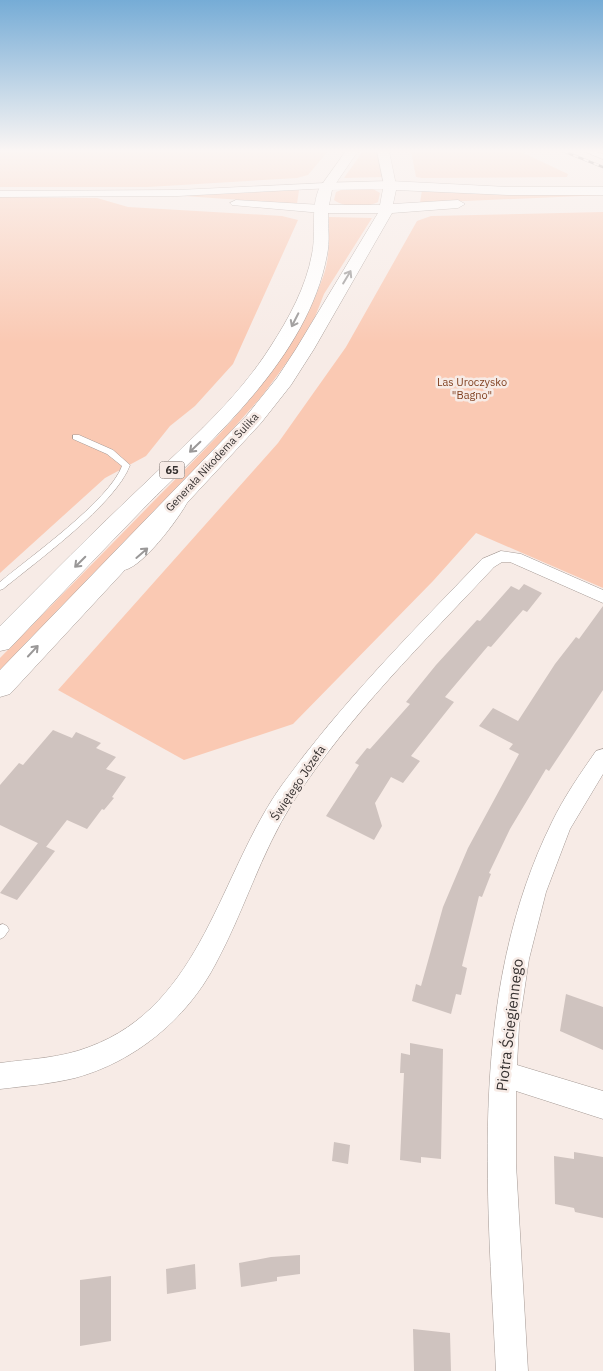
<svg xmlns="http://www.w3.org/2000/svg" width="603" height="1371" font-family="'IBM Plex Sans',sans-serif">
	<rect width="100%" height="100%" fill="#f7ebe6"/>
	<path fill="#fac9b3" d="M 0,151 L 328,151 L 308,175 L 297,178 L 148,187 L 0,187 Z
		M 363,151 L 378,151 L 383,177 L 344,178 Z
		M 411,151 L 519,151 L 568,174 L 567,177 L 422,178 L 416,177 Z
		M 346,188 L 373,189 L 380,193 L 378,202 C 367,208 344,208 334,200 L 336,192 Z
		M 299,190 L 297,204 L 169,195 Z
		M 422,190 L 603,194 L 603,195 L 420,203 Z
		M 0,197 L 97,198 L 128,207 L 282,216 L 298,220 L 233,364 L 195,406 L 170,426 L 146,456 L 105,478 L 0,573 Z
		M 603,212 L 603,588 L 476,533 L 433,581 L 293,724 L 184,760 L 58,690 L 278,443 L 346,347 L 417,221 L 431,216 Z
		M 329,217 L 372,218 L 324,294 L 315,317 L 293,354 L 262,396 L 223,440 L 0,673 L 0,658 C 49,608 99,557 148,507 C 216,438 290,370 323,277 C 330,259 329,237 329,217 Z"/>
	<path fill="#cfc3bf" d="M 524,584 L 542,593 L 527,612 L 523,610 L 491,647 L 488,646 L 445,697 L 454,702 L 411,756 L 420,761 L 403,783 L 391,777 L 375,803 L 382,826 L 374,840 L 326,816 L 359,765 L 355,763 L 367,748 L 370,749 L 410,704 L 406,702 L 436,665 L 477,620 L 480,621 L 511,586 L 519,590 Z
		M 603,606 L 603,690 L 549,771 L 546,769 L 510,829 L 489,873 L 491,874 L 482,897 L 479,896 L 462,966 L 467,968 L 461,995 L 456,994 L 451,1014 L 412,1001 L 416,984 L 421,986 L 443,907 L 468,848 L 519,754 L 509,749 L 513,744 L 479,726 L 493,708 L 518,721 L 555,664 L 576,637 L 579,639 Z
		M 53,730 L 72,738 L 76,732 L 101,743 L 96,748 L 116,757 L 106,769 L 126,777 L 112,797 L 114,798 L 104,810 L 102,809 L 87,829 L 67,820 L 46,847 L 0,825 L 0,785 L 19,763 L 23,765 Z
		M 38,843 L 55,851 L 17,900 L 0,893 Z
		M 566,994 L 603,1007 L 603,1050 L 560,1031 Z
		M 410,1043 L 443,1049 L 441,1159 L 421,1157 L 421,1163 L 400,1160 L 404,1073 L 400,1073 L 401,1053 L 410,1055 Z
		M 334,1142 L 350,1145 L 348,1164 L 332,1161 Z
		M 574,1152 L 603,1157 L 603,1218 L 575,1212 L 574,1208 L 555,1204 L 554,1156 L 574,1159 Z
		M 300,1255 L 300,1274 L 277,1277 L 277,1281 L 241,1287 L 239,1263 L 271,1257 Z
		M 195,1264 L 196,1289 L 167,1294 L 166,1269 Z
		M 111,1276 L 111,1341 L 80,1346 L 80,1280 Z
		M 413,1329 L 450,1333 L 451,1371 L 414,1371 Z"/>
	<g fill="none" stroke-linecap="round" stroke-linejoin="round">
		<defs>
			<path id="service" d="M 73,435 L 79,435 L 113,450 L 130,465 C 116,504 37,561 3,589 L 0,590 L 0,582 C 31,556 109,501 122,466 L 107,454 L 73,439 Z
				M 181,499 L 187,499 L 188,501 C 180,517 139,573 121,570 L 120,568 L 121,566 C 148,545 163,528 181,499 Z
				M 3,924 L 7,926 L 9,930 L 4,937 L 0,939 L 0,925 Z"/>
			<path id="minor" d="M 583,151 L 594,151 L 603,154 L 603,159 Z
				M 501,551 L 521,554 L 603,590 L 603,603 L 510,562 L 502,562 L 494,567 C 424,642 349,715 293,802 C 260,854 244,912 215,965 C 186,1020 134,1062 75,1078 C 50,1084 25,1086 0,1089 L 0,1063 C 30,1059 61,1058 89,1047 C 203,1005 219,873 282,785 C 341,703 412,632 482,559 Z
				M 603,749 L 603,774 L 570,829 L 546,892 L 529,959 L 519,1026 L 517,1065 L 603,1091 L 603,1119 L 516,1091 L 516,1164 L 528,1371 L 496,1371 C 487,1187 468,992 552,822 C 564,797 580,774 596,751 Z"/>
			<path id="tertiary" d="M 327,183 L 333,186 L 331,188 L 178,196 L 0,197 L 0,191 L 178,190 Z
				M 236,200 L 322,205 L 328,209 L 322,213 L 232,205 L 230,203 Z"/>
			<path id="primary" d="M 346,151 L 358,151 L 332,189 L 322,189 L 321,186 Z
				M 377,151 L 389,151 L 396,185 L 395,188 L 390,189 L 384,185 Z"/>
			<path id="trunk" d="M 390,181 L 508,187 L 603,187 L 603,195 L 508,195 L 396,190 L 393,204 L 458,200 L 465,204 L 458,208 L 392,213 L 314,349 L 291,385 L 261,423 L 10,694 L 0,697 L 0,670 L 247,415 L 277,378 L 296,349 L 378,213 L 328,213 C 328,227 330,241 327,255 C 308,358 213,438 143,509 C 98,555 54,602 9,649 L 0,651 L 0,626 C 47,579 94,531 143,485 C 188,442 237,400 271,346 C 289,318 306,287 312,254 C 317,231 309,204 322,183 ZM 383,189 L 380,205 L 329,205 L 332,190 Z"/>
		</defs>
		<use href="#service" stroke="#a49994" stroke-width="1"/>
		<use href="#minor" stroke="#a49994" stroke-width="1"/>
		<use href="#tertiary" stroke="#a49994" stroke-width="1"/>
		<use href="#primary" stroke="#a49994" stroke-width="1"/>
		<use href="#trunk" stroke="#a49994" stroke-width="1"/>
		<use href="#service" fill="#fff" fill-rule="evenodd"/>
		<use href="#minor" fill="#fff" fill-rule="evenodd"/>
		<use href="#tertiary" fill="#fff" fill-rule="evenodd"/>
		<use href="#primary" fill="#fff" fill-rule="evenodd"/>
		<use href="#trunk" fill="#fff" fill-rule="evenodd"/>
		<defs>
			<path id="rail" d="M 563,151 L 603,167"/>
		</defs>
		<use href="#rail" stroke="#524c4b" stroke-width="2.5"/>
		<use href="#rail" stroke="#f7ebe6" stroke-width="2" stroke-dasharray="5.5" stroke-linecap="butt"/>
	</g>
	<defs><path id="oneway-shaft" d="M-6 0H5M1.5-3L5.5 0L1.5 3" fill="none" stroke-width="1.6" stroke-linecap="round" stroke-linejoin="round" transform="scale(1.25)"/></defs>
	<g stroke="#9a9898">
		<use href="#oneway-shaft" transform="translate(347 277) rotate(-59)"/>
		<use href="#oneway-shaft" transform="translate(295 320) rotate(117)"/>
		<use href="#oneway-shaft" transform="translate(195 447) rotate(136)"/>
		<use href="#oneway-shaft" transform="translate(142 553) rotate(-41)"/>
		<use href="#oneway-shaft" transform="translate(80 562) rotate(135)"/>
		<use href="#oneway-shaft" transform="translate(33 651) rotate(-47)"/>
	</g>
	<linearGradient id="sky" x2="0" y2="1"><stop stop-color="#76acd6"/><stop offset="0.44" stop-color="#fbf6f4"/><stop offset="1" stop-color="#fbf6f4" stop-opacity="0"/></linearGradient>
	<rect width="603" height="343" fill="url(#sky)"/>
	<g text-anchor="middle" stroke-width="5" stroke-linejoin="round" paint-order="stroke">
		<g font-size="11" fill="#814222" stroke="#f7ebe6">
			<text x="472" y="386">Las Uroczysko<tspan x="472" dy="13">"Bagno"</tspan></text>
		</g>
		<g font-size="11" fill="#363130" stroke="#f7ebe6">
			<text transform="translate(212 462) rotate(-47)" y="4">Generała Nikodema Sulika</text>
		</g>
		<rect fill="#f7ebe6" stroke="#706967" stroke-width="1" x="159.5" y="461.5" width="25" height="17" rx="4"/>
		<g font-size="11" font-weight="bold" fill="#363130">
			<text x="172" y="474">65</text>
		</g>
		<g font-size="12" fill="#363130" stroke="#f7ebe6">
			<text transform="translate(298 783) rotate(-56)" y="4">Świętego Józefa</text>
		</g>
		<g font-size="15" fill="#363130" stroke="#f7ebe6">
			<text transform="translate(510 1025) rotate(-83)" y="5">Piotra Ściegiennego</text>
		</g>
	</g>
</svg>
